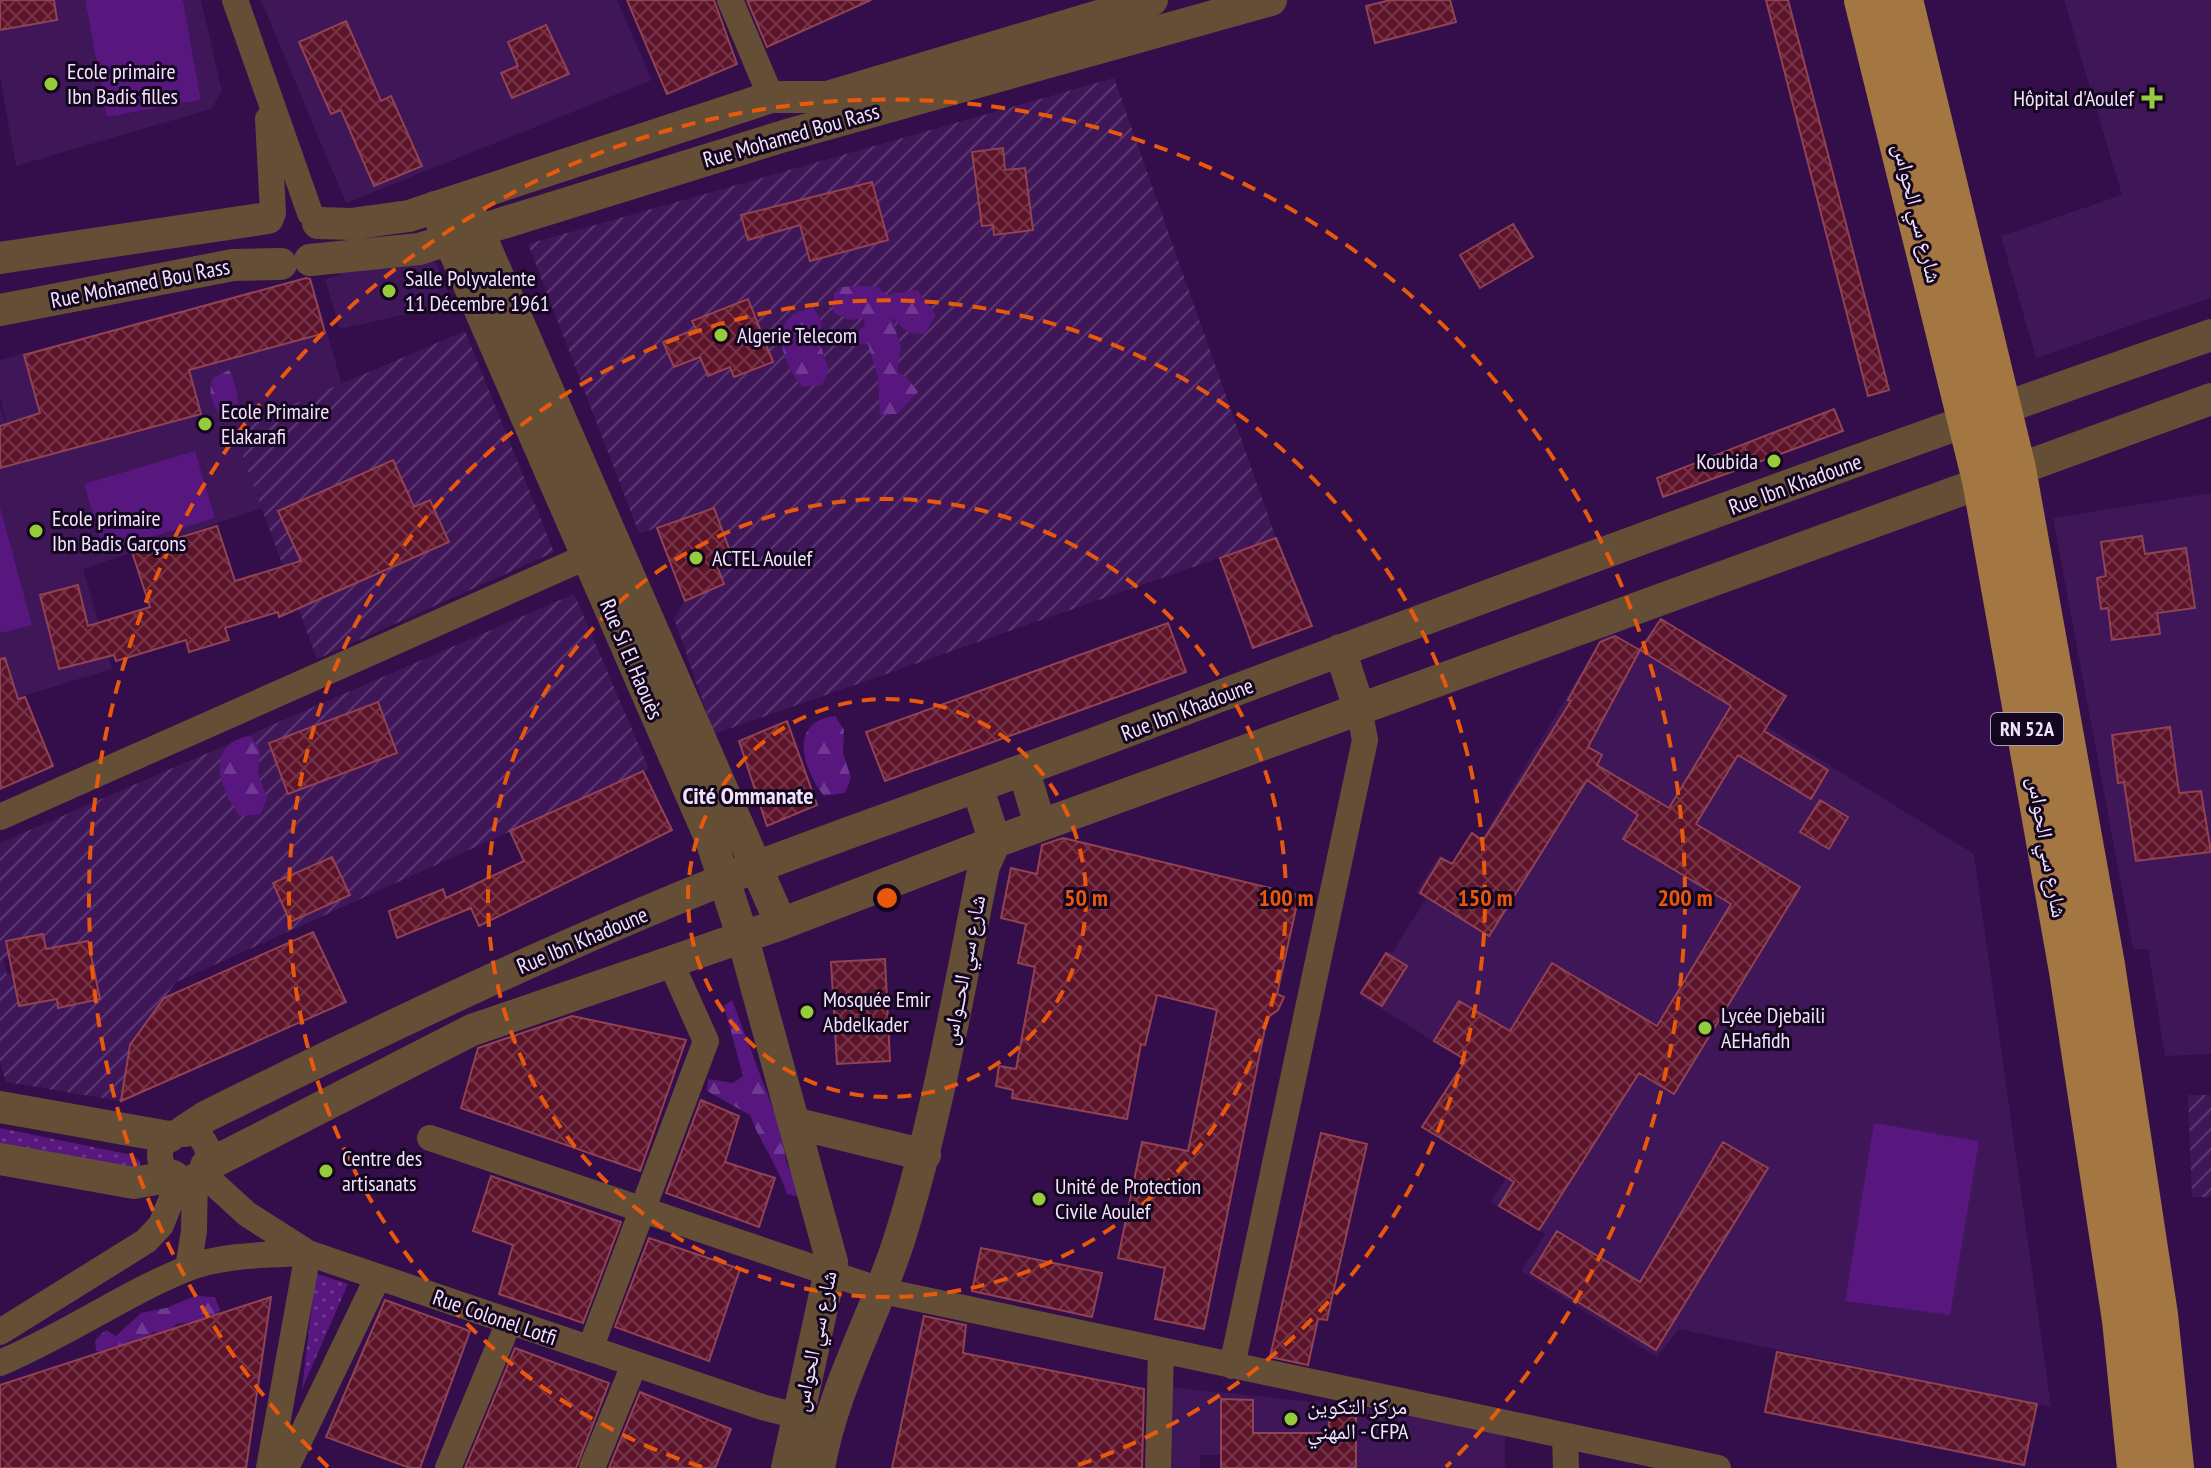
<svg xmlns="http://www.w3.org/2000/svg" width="2211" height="1468" font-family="'PT Sans Narrow','Noto Naskh Arabic',sans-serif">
	<defs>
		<pattern id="industrial-furrows" width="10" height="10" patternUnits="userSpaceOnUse" patternTransform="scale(2)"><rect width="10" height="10" fill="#3f1658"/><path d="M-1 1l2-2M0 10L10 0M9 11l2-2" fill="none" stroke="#5b3871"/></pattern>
		<pattern id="grass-dots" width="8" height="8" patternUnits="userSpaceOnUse" patternTransform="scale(2)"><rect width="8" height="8" fill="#57177e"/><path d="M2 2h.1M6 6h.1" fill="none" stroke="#6f3991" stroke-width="1.8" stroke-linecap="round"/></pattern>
		<pattern id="forest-firs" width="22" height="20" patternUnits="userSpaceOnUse" patternTransform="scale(2)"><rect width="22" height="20" fill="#57177e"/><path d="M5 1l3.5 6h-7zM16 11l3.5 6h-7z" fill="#6f3991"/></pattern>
		<pattern id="building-cross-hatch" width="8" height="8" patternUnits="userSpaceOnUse" patternTransform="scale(2)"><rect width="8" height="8" fill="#5d1329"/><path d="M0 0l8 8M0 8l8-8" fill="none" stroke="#753549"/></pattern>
	</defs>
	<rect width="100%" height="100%" fill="#330e4b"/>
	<path fill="#3f1658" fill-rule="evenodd" d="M 54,0 L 85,0 L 107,117 L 201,100 L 183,0 L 201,0 L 222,91 L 211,109 L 16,166 L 0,77 L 0,30 L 57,20 Z
		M 261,0 L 617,0 L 652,80 L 346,203 Z
		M 2064,0 L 2211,0 L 2211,298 L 2036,358 L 2001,236 L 2122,195 Z
		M 417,254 L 436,263 L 453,304 L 340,329 L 325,279 L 340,275 L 340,269 Z
		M 311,276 L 342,385 L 233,430 L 262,508 L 83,569 L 112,669 L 0,703 L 0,405 L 10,438 L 0,398 L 0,360 ZM 309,277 L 325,333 L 194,368 L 179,312 ZM 169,316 L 37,402 L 25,355 ZM 190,373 L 201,414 L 39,414 Z
		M 2211,493 L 2211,1054 L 2165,1056 L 2148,949 L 2133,949 L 2053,518 ZM 2142,536 L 2145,554 L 2186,548 L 2195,607 L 2163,612 L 2154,596 L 2159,634 L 2113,640 L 2108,608 L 2101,609 L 2097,578 L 2106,576 L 2101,542 Z
		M 1660,618 L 1786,696 L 1767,727 L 1974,854 L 2051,1407 L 1679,1329 L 1657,1357 L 1521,1271 L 1545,1234 L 1491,1202 L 1506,1178 L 1421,1127 L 1464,1060 L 1359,995 L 1387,951 L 1392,953 L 1426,899 L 1416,892 L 1440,854 L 1452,863 L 1471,832 L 1482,838 L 1606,631 L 1640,650 Z
		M 1166,1387 L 1356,1406 L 1505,1432 L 1505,1468 L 1356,1468 L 1356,1406 L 1330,1406 L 1329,1433 L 1253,1433 L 1221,1400 L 1221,1443 L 1236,1455 L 1200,1455 L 1200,1468 L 1163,1468 Z"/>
	<path fill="url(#industrial-furrows)" fill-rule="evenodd" d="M 1114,78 L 1276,538 L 714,734 L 674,618 L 685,600 L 657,528 L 639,533 L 528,244 Z
		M 465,331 L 554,552 L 317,659 L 233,430 Z
		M 574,594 L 649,769 L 176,982 L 131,1045 L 121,1101 L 6,1082 L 0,1062 L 0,843 ZM 377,703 L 396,753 L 288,794 L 269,744 ZM 331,857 L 349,895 L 273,883 ZM 42,934 L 46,949 L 90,940 L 94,959 L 49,968 L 19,1006 L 12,974 L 7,975 L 3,958 L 9,957 L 6,941 Z
		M 2188,1095 L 2211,1095 L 2211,1197 L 2192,1197 Z"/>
	<path fill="url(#grass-dots)" d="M 0,1128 L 132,1155 L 140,1161 L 140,1168 L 0,1148 Z
		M 318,1274 L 348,1284 L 302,1389 L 315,1279 Z"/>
	<path fill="url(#forest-firs)" d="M 864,286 L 877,287 L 886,295 L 917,290 L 936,315 L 925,333 C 906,336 903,328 892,317 L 901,348 L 897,372 L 906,377 L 918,392 L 897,414 L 880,415 L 878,377 L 868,344 L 854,343 L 848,337 L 864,327 L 865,318 L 849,320 L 833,312 L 834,293 L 841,287 Z
		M 813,308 L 822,322 L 820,344 L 829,370 L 822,385 L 802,387 C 781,361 765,314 813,308 Z
		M 229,370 C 235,379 237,396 239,408 L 235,417 L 223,418 C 213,406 207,393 213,378 Z
		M 835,716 L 844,730 L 843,753 L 851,778 L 845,793 L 824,796 C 803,769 787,722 835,716 Z
		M 251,736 L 260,751 L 258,773 L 267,799 L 260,814 L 240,816 C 219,790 203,743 251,736 Z
		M 732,1000 L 781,1130 L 786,1161 L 801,1197 L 787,1194 C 778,1165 760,1143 750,1115 L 707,1091 L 708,1079 L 733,1083 L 743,1076 L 724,1006 Z
		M 195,1296 L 215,1297 L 220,1310 L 211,1319 L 177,1324 L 166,1334 L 153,1332 C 143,1345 113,1356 96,1351 L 95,1340 L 106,1330 L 116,1336 L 141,1313 L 166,1308 Z"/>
	<path fill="#57177e" d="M 85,0 L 183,0 L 201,100 L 107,117 Z
		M 195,451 L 215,518 L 104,551 L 84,484 Z
		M 0,507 L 32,625 L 0,633 Z
		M 1874,1123 L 1979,1141 L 1950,1315 L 1845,1301 Z"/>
	<path fill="url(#building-cross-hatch)" stroke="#914253" stroke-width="2" fill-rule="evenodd" d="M 0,0 L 54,0 L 57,20 L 0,30 Z
		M 627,0 L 714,0 L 737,64 L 667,94 Z
		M 747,0 L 871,0 L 767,47 Z
		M 1391,0 L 1450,0 L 1456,22 L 1375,43 L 1366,6 Z
		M 1766,0 L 1788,0 L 1889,390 L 1868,396 Z
		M 346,21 L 381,101 L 391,96 L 422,166 L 374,186 L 341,110 L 331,114 L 299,42 Z
		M 546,25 L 569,74 L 512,98 L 501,73 L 518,66 L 508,42 Z
		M 1003,148 L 1005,170 L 1025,168 L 1033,230 L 994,235 L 993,225 L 982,226 L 972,152 Z
		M 872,182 L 888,240 L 810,261 L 800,225 L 748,240 L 741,215 Z
		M 1513,224 L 1533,257 L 1480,288 L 1460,255 Z
		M 306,278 L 310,279 L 325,333 L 189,370 L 201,414 L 0,468 L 0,426 L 40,413 L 24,355 Z
		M 748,299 L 773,362 L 734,377 L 730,367 L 708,376 L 700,357 L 674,367 L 663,342 L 696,329 L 692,321 Z
		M 1834,409 L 1843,431 L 1663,497 L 1657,478 Z
		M 393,460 L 414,507 L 430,500 L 449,542 L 279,617 L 278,612 L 225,628 L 229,640 L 189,652 L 186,640 L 116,661 L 114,655 L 59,669 L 40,595 L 78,585 L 88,626 L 150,607 L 132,552 L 217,526 L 235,581 L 301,561 L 278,511 Z
		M 714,508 L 731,554 L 715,561 L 724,584 L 685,601 L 657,528 Z
		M 2142,536 L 2145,554 L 2186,548 L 2195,608 L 2157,613 L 2160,634 L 2112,640 L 2108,608 L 2101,609 L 2097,578 L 2106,576 L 2101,542 Z
		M 1276,538 L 1312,626 L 1253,648 L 1220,558 Z
		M 1661,619 L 1786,696 L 1764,731 L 1828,770 L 1811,799 L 1738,755 L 1696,824 L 1800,887 L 1674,1094 L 1639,1073 L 1539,1230 L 1499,1206 L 1514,1182 L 1422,1127 L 1466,1060 L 1434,1041 L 1459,1001 L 1510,1031 L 1552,963 L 1657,1026 L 1731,904 L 1623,839 L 1638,815 L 1587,780 L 1489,936 L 1420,893 L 1441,858 L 1452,864 L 1472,833 L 1483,841 L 1571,701 L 1568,700 L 1600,642 L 1615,636 L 1640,650 ZM 1640,650 L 1731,706 L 1669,808 L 1597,765 L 1602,755 L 1588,747 Z
		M 1168,623 L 1186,672 L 885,781 L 866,732 Z
		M 5,658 L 18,699 L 25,697 L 53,766 L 0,789 L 0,659 Z
		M 378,702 L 397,753 L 288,794 L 269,743 Z
		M 787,721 L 817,805 L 767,826 L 739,741 Z
		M 2170,727 L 2179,793 L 2201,791 L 2211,852 L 2136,861 L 2124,782 L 2118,783 L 2112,735 Z
		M 643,771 L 672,830 L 479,926 L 471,908 L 397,938 L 389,911 L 443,889 L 446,898 L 524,861 L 510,831 Z
		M 1820,800 L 1848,817 L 1829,849 L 1800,832 Z
		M 1063,838 L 1299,895 L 1277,994 L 1284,997 L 1278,1010 L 1267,1018 L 1204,1329 L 1155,1319 L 1165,1268 L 1118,1258 L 1142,1142 L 1188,1151 L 1217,1010 L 1157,995 L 1145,1045 L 1141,1044 L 1127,1119 L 1012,1098 L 1013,1090 L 996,1086 L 999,1066 L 1016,1069 L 1035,967 L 1018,963 L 1026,924 L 1001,918 L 1011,868 L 1037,874 L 1042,845 Z
		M 332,857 L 350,895 L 290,922 L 273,883 Z
		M 313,932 L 346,1002 L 121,1101 L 130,1045 L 164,998 Z
		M 43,934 L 46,949 L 88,941 L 100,999 L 58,1008 L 57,999 L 19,1006 L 6,941 Z
		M 1386,953 L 1407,966 L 1382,1006 L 1361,993 Z
		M 885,959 L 890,1061 L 837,1064 L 831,962 Z
		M 572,1016 L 686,1040 L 640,1171 L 461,1108 L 478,1048 Z
		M 701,1100 L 739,1116 L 725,1162 L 775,1178 L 759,1227 L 666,1193 Z
		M 1321,1133 L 1367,1144 L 1327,1320 L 1318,1319 L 1308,1365 L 1270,1357 Z
		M 1723,1142 L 1768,1168 L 1656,1350 L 1531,1273 L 1557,1231 L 1640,1282 Z
		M 491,1176 L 621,1222 L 583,1323 L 499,1294 L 513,1245 L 473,1231 Z
		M 649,1238 L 740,1269 L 709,1361 L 615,1327 Z
		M 981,1248 L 1102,1273 L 1092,1317 L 972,1291 Z
		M 271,1297 L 246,1468 L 0,1468 L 0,1385 Z
		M 385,1300 L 470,1331 L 420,1468 L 410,1468 L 326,1437 Z
		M 924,1316 L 966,1325 L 963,1353 L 1144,1389 L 1142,1468 L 892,1468 Z
		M 515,1348 L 609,1383 L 576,1468 L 465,1468 Z
		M 1777,1352 L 2037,1404 L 2024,1465 L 1765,1412 Z
		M 640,1392 L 731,1429 L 715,1468 L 609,1468 Z
		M 1221,1399 L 1253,1400 L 1253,1433 L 1329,1433 L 1329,1406 L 1356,1408 L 1356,1468 L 1221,1468 Z"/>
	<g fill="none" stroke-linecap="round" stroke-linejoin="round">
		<path stroke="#654e36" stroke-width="26" d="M 235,0 L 310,213
			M 730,0 L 771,97
			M 268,119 L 273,213
			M 0,817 L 604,549
			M160 1155a24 24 0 1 1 48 0a24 24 0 1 1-48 0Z
			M 430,1138 L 883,1291 L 1718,1468
			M 201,1172 L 247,1214 L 308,1253
			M 188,1268 L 194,1231 L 195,1176
			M 0,1332 L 146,1241 L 161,1225 L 180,1178
			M 590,1349 L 706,1041 L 670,961
			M 0,1363 C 65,1336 124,1294 186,1269 C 222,1254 270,1255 308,1253 L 762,1407 L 798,1416
			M 1232,1366 L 1365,740 L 1359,708
			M 1565,1437 L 1566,1468
			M 269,1468 L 308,1253
			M 286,1468 L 378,1277
			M 448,1468 L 509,1322
			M 592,1468 L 634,1365
			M 1158,1468 L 1161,1351"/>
		<path stroke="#654e36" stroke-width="32" d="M 435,207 L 711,840 L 742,935 L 832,1262 L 787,1468
			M 470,212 L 781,924
			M 318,223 L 351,224 L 409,216 L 771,97 L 827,97 L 1152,0
			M 0,258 L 268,218
			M 310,260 L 419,249 L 784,136 L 1271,0
			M 0,310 L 233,265 L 281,264
			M 1340,650 L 1359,708
			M 1024,771 L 1040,825
			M 0,1107 L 169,1137
			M 794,1123 L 925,1155
			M 184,1131 L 207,1116 C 379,1031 550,949 728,878 C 856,828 986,785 1114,736 C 1478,598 1843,463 2211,335
			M 0,1159 L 134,1183 L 173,1176
			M 206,1166 L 472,1030 L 781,924 L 995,842 L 2211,399
			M 819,1468 C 833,1386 877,1313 901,1234 C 938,1114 959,989 984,866 L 995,842 L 978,789"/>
		<path stroke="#a47641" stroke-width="42" d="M 1865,0 L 1983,480 L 2070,971 L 2123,1320 L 2138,1468
			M 1902,0 L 2015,469 L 2104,965 L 2157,1315 L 2173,1468"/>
	</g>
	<g fill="none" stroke="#e8590c" stroke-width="4" stroke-dasharray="14 10">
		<circle cx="887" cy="898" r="199"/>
		<circle cx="887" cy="898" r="399"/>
		<path d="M702 1467A598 598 0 1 1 1072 1467"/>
		<path d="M328 1467A798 798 0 1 1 1446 1467"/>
	</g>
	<g fill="#95cc3b" stroke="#14061f" stroke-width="3">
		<circle cx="51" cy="84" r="8"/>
		<path d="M2148 86h8v8h8v8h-8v8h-8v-8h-8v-8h8z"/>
		<circle cx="389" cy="291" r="8"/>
		<circle cx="721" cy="335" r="8"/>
		<circle cx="205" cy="424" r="8"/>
		<circle cx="1774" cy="461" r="8"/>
		<circle cx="36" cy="531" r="8"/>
		<circle cx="696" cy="558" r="8"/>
		<circle cx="807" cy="1012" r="8"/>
		<circle cx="1705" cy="1028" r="8"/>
		<circle cx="326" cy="1171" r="8"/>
		<circle cx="1039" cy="1199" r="8"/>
		<circle cx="1291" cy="1419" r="8"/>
	</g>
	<g text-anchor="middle" stroke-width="6" stroke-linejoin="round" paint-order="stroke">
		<rect fill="#14061f" stroke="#aea1b9" stroke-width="2" x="1991" y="713" width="72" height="32" rx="6"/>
		<g font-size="20" font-weight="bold" fill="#f0e4fb">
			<text x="2027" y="736">RN 52A</text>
		</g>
		<g font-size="22" fill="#f0e4fb" stroke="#14061f" text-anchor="start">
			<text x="67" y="79">Ecole primaire<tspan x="67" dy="25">Ibn Badis filles</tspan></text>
			<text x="2134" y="106" text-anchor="end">Hôpital d'Aoulef</text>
			<text x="405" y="286">Salle Polyvalente<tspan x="405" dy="25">11 Décembre 1961</tspan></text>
			<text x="737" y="343">Algerie Telecom</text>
			<text x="221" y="419">Ecole Primaire<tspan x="221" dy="25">Elakarafi</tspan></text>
			<text x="1758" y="469" text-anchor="end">Koubida</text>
			<text x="52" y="526">Ecole primaire<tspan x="52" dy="25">Ibn Badis Garçons</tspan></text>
			<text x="712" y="566">ACTEL Aoulef</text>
			<text x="823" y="1007">Mosquée Emir<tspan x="823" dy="25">Abdelkader</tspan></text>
			<text x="1721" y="1023">Lycée Djebaili<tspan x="1721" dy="25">AEHafidh</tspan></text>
			<text x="342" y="1166">Centre des<tspan x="342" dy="25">artisanats</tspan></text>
			<text x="1055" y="1194">Unité de Protection<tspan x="1055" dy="25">Civile Aoulef</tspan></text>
			<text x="1307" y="1414">مركز التكوين<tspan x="1307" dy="25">المهني - CFPA</tspan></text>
		</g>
		<g font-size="22" fill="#f0e4fb" stroke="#14061f">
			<text transform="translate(791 135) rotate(-16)" y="8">Rue Mohamed Bou Rass</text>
			<text transform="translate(1918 213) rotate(76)" y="8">شارع سي الحواس</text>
			<text transform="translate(140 283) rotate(-11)" y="8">Rue Mohamed Bou Rass</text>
			<text transform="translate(1795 484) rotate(-20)" y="8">Rue Ibn Khadoune</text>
			<text transform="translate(632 659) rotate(67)" y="8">Rue Si El Haouès</text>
			<text transform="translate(1187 709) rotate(-21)" y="8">Rue Ibn Khadoune</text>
			<text transform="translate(2048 847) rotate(80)" y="8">شارع سي الحواس</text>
			<text transform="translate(582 940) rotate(-23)" y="8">Rue Ibn Khadoune</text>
			<text transform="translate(963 970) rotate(-79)" y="8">شارع سي الحــواس</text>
			<text transform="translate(495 1317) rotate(19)" y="8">Rue Colonel Lotfi</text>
			<text transform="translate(814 1341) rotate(-78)" y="8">شارع سي الحواس</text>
		</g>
		<g font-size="24" font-weight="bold" fill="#f0e4fb" stroke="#14061f">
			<text x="748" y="804">Cité Ommanate</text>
		</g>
	</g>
	<circle cx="887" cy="898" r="12" fill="#e8590c" stroke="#14061f" stroke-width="4"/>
	<g font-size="24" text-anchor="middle" font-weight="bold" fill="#e8590c" stroke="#14061f" stroke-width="6" stroke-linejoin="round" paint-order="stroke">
		<text x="1086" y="906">50 m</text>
		<text x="1286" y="906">100 m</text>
		<text x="1485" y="906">150 m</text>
		<text x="1685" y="906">200 m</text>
	</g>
</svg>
